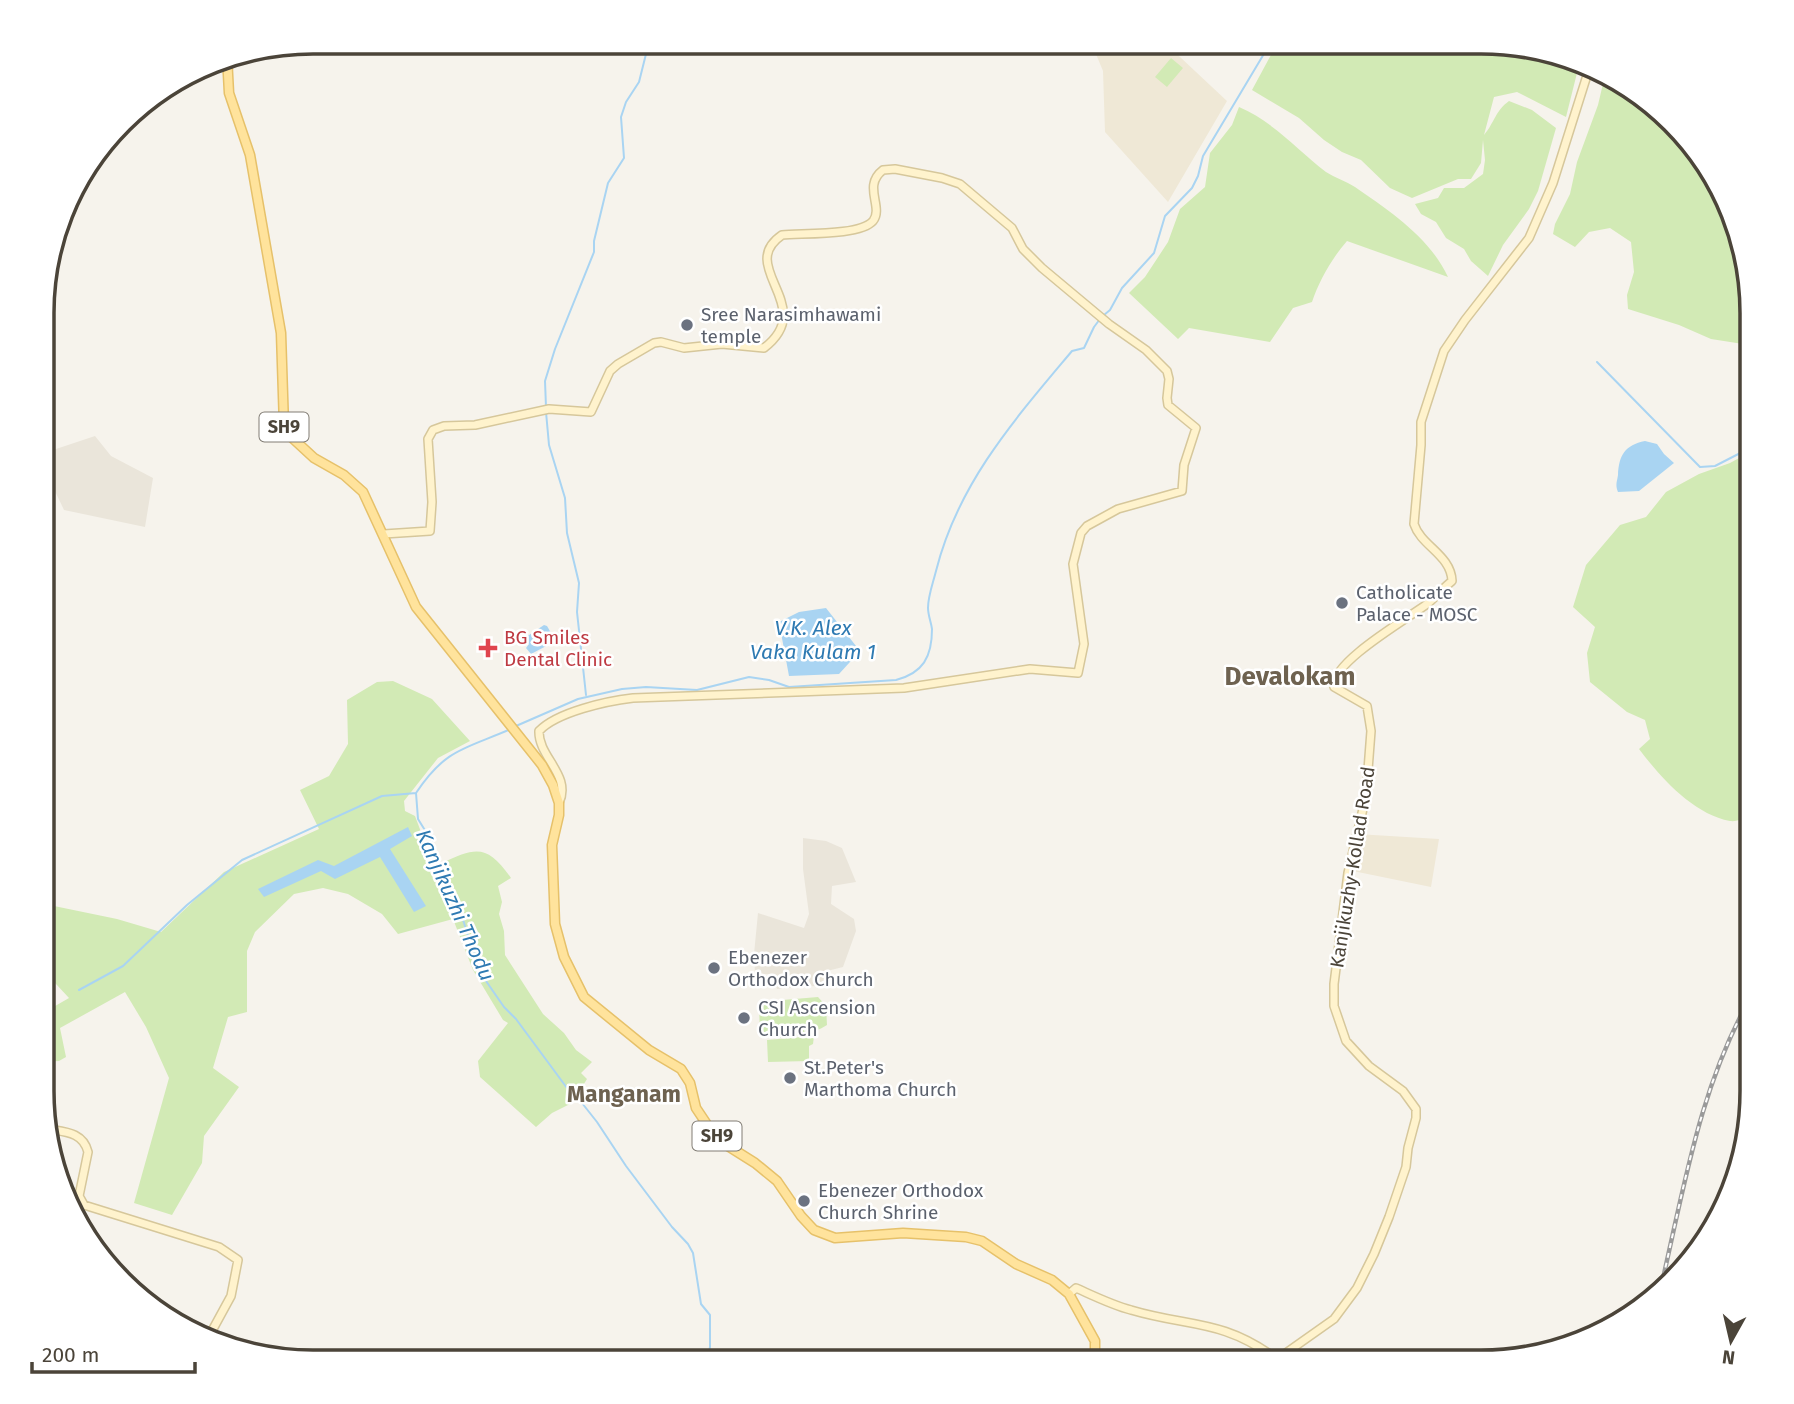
<svg xmlns="http://www.w3.org/2000/svg" width="1794" height="1404" font-family="'Fira Sans',sans-serif">
	<rect width="100%" height="100%" fill="#f6f3ec"/>
	<path fill="#eae5da" d="M 95,436 L 111,456 L 153,478 L 145,527 L 64,510 L 44,468 L 44,453 Z
		M 803,838 L 826,841 L 842,848 L 856,882 L 832,886 L 831,904 L 854,919 L 856,931 L 843,967 L 827,971 L 828,985 L 777,989 L 773,974 L 755,974 L 754,954 L 758,913 L 804,928 L 809,914 L 803,869 Z"/>
	<path fill="#efe8d6" d="M 1091,42 L 1164,42 L 1227,101 L 1168,202 L 1105,132 L 1103,71 Z
		M 1357,834 L 1439,839 L 1431,887 L 1353,871 Z"/>
	<path fill="#d2eab5" d="M 1278,42 L 1498,43 L 1580,61 L 1566,117 L 1517,92 L 1494,97 L 1484,135 C 1495,122 1495,111 1509,101 L 1532,110 L 1556,128 L 1538,191 L 1529,209 L 1503,245 L 1488,276 L 1471,261 L 1464,249 L 1446,238 L 1436,222 L 1421,214 L 1415,204 L 1438,198 L 1444,188 L 1464,188 L 1483,174 L 1485,160 L 1483,140 L 1481,163 L 1471,179 L 1458,179 L 1412,198 L 1390,188 L 1361,160 L 1342,152 L 1324,140 L 1299,118 L 1252,90 Z
		M 1171,58 L 1183,68 L 1167,87 L 1155,77 Z
		M 1605,75 L 1660,110 L 1724,194 L 1752,313 L 1751,330 L 1743,344 L 1711,339 L 1679,325 L 1628,309 L 1627,295 L 1634,272 L 1631,242 L 1610,228 L 1589,232 L 1575,247 L 1553,234 L 1555,224 L 1570,194 L 1577,162 L 1598,105 Z
		M 1239,107 C 1271,120 1299,151 1326,172 C 1335,178 1346,181 1355,187 C 1390,211 1430,238 1448,277 L 1347,241 C 1332,258 1319,281 1312,302 L 1293,308 L 1270,342 L 1189,328 L 1178,339 L 1129,293 L 1145,277 L 1168,242 L 1180,209 L 1205,187 L 1210,153 L 1232,125 Z
		M 1752,451 L 1752,816 C 1745,818 1737,822 1730,821 C 1693,814 1661,778 1639,749 L 1650,739 L 1645,720 L 1627,712 L 1590,682 L 1587,653 L 1595,627 L 1573,607 L 1586,565 L 1620,525 L 1646,517 L 1666,492 L 1699,474 L 1730,463 Z
		M 393,681 L 432,699 L 470,741 L 438,758 L 404,801 L 405,811 L 415,816 L 430,856 L 442,863 C 477,846 488,845 511,878 L 498,886 L 502,902 L 499,914 L 504,931 L 505,955 L 543,1014 L 564,1033 L 576,1050 L 592,1062 L 581,1073 L 587,1079 L 572,1103 L 552,1113 L 536,1127 L 480,1077 L 478,1061 L 508,1023 L 503,1020 L 473,970 L 453,919 L 398,934 L 382,914 L 348,894 L 323,888 L 294,894 L 255,932 L 247,951 L 247,1012 L 228,1017 L 213,1068 L 239,1087 L 204,1136 L 202,1163 L 172,1215 L 134,1203 L 169,1078 L 146,1027 L 125,992 L 60,1028 L 66,1057 L 59,1061 L 43,1062 L 43,1013 L 69,998 L 43,970 L 43,922 L 54,906 L 117,919 L 161,932 L 224,872 L 319,829 L 300,790 L 329,776 L 348,744 L 347,700 L 377,682 Z
		M 818,997 L 826,1006 L 827,1025 C 809,1037 781,1039 760,1037 L 759,1002 Z
		M 814,1036 L 813,1044 L 809,1046 L 809,1061 L 768,1062 L 767,1040 Z"/>
	<path fill="#a9d4f2" d="M 1645,441 L 1657,444 L 1664,454 L 1674,463 L 1639,491 L 1618,492 C 1615,485 1617,482 1618,475 C 1619,455 1625,445 1645,441 Z
		M 826,608 L 860,651 L 839,674 L 789,676 L 779,622 L 799,612 Z
		M 544,625 L 547,626 L 554,638 L 552,643 L 531,654 L 526,648 L 529,644 L 523,645 L 521,635 L 526,637 Z
		M 408,827 L 412,836 L 390,849 L 426,906 L 414,912 L 380,857 L 335,879 L 321,871 L 264,897 L 258,889 L 318,860 L 334,866 Z"/>
	<g fill="none" stroke-linecap="round" stroke-linejoin="round">
		<path stroke="#a9d4f2" stroke-width="2" d="M 1104,315 L 1110,310 L 1122,288 L 1154,253 L 1165,216 L 1192,188 L 1198,176 L 1203,156 L 1271,42
			M 1597,362 L 1700,467 L 1715,466 L 1752,447
			M 546,407 L 545,381 L 555,349 L 594,252 L 594,241 L 608,183 L 624,158 L 621,117 L 626,102 L 639,82 L 649,42
			M 546,412 L 549,445 L 565,498 L 567,533 L 579,583 L 577,612 L 586,695
			M 516,726 L 578,699 L 622,689 L 646,687 L 697,690 L 749,677 L 769,680 L 789,687 L 896,680 C 923,673 932,657 932,629 C 931,622 928,615 928,608 C 928,596 933,583 936,571 C 958,483 1015,419 1072,351 L 1084,348 L 1094,327 L 1100,319
			M 511,729 C 465,749 446,748 416,793 L 418,819 L 431,840 L 438,863 L 457,900 L 472,949 L 486,981 L 504,1007 L 516,1019 L 567,1088 L 578,1098 L 597,1122 L 626,1166 L 672,1227 L 688,1244 L 693,1253 L 701,1304 L 710,1315 L 710,1347 L 707,1362
			M 79,990 L 123,966 L 187,905 L 242,860 L 382,796 L 416,793"/>
		<defs>
			<path id="secondary" d="M 384,534 L 430,531 L 432,502 L 428,439 L 433,430 L 444,426 L 475,425 L 549,409 L 591,412 L 610,371 L 618,364 L 654,343 L 661,342 L 684,348 L 722,344 L 764,348 C 819,306 735,267 782,235 C 802,233 860,236 873,221 C 884,207 862,186 883,170 L 895,169 L 942,178 L 960,184 L 1012,228 L 1023,249 L 1042,268 L 1109,324 L 1146,350 L 1167,371 L 1169,379 L 1167,398 L 1168,405 L 1196,428 L 1184,465 L 1182,491 L 1118,509 L 1087,526 L 1081,533 L 1073,564 L 1084,644 L 1078,673 L 1030,669 L 904,688 L 633,698 C 607,701 557,712 539,731 C 538,757 572,775 559,803
				M 48,1129 C 65,1132 83,1132 88,1152 L 79,1196 L 84,1205 L 219,1247 L 238,1260 L 231,1296 L 207,1340
				M 1069,1294 L 1076,1288 C 1094,1296 1112,1305 1131,1310 C 1188,1327 1221,1319 1274,1357
				M 1283,1355 L 1309,1362
				M 1269,1362 L 1274,1357 L 1283,1355 L 1334,1319 L 1357,1288 L 1374,1254 L 1389,1217 L 1406,1167 L 1408,1148 L 1416,1118 L 1416,1109 L 1403,1091 L 1369,1066 L 1346,1041 L 1334,1006 L 1334,984 L 1348,873 L 1366,796 L 1371,731 L 1367,706 L 1334,687 C 1330,663 1407,619 1427,604 C 1436,597 1443,588 1452,581 C 1451,555 1421,546 1414,524 L 1421,445 L 1421,422 L 1444,351 L 1465,320 L 1529,238 L 1553,183 L 1590,66"/>
			<path id="primary" d="M 227,56 L 229,93 L 250,155 L 281,333 L 284,426 L 288,434 L 314,458 L 344,475 L 363,492 L 416,607 L 542,765 L 553,785 L 559,803 L 559,815 L 552,845 L 555,924 L 564,957 L 584,997 L 649,1050 L 681,1069 L 690,1083 L 696,1108 L 710,1129 L 728,1146 L 755,1163 L 777,1181 L 801,1216 L 814,1230 L 835,1238 L 903,1233 L 966,1237 L 982,1241 L 1016,1264 L 1052,1280 L 1069,1294 L 1095,1341 L 1095,1362"/>
		</defs>
		<use href="#secondary" stroke="#d6c79b" stroke-width="10"/>
		<use href="#primary" stroke="#e6c16a" stroke-width="11"/>
		<use href="#secondary" stroke="#fff3cd" stroke-width="7"/>
		<use href="#primary" stroke="#ffe39c" stroke-width="8"/>
		<defs>
			<path id="rail" d="M 1661,1287 C 1684,1188 1700,1085 1751,997"/>
		</defs>
		<use href="#rail" stroke="#9a9a9a" stroke-width="4.5"/>
		<use href="#rail" stroke="#fff" stroke-width="2" stroke-dasharray="5" stroke-linecap="butt"/>
	</g>
	<g fill="#6b7280" stroke="#fff" stroke-width="2.5">
		<circle cx="687" cy="325" r="7"/>
		<circle cx="1342" cy="603" r="7"/>
		<circle cx="714" cy="968" r="7"/>
		<circle cx="744" cy="1018" r="7"/>
		<circle cx="790" cy="1078" r="7"/>
		<circle cx="804" cy="1201" r="7"/>
	</g>
	<path fill="#e0444e" stroke="#fff" stroke-width="2.5" d="M484.5 637.5h7v7h7v7h-7v7h-7v-7h-7v-7h7z"/>
	<g text-anchor="middle" stroke-width="5" stroke-linejoin="round" paint-order="stroke">
		<g fill="#fff" stroke="#817c74" stroke-width="2">
			<rect x="259.5" y="412.5" width="49" height="29" rx="5"/>
			<rect x="692.5" y="1121.5" width="49" height="29" rx="5"/>
		</g>
		<g font-size="18" font-weight="bold" fill="#4b4439">
			<text x="284" y="433">SH9</text>
			<text x="717" y="1142">SH9</text>
		</g>
		<g font-size="19" fill="#5b616d" stroke="#fff" text-anchor="start">
			<text x="701" y="321">Sree Narasimhawami<tspan x="701" dy="22">temple</tspan></text>
			<text x="1356" y="599">Catholicate<tspan x="1356" dy="22">Palace - MOSC</tspan></text>
			<text x="728" y="964">Ebenezer<tspan x="728" dy="22">Orthodox Church</tspan></text>
			<text x="758" y="1014">CSI Ascension<tspan x="758" dy="22">Church</tspan></text>
			<text x="804" y="1074">St.Peter's<tspan x="804" dy="22">Marthoma Church</tspan></text>
			<text x="818" y="1197">Ebenezer Orthodox<tspan x="818" dy="22">Church Shrine</tspan></text>
		</g>
		<g font-size="19" fill="#be3a42" stroke="#fff" text-anchor="start">
			<text x="504" y="644">BG Smiles<tspan x="504" dy="22">Dental Clinic</tspan></text>
		</g>
		<g font-size="19" fill="#4b4439" stroke="#fff">
			<text transform="translate(1352 867) rotate(-81)" y="7">Kanjikuzhy-Kollad Road</text>
		</g>
		<g font-size="21" font-style="italic" fill="#2e7ab2" stroke="#fff">
			<text x="813" y="635">V.K. Alex<tspan x="813" dy="24">Vaka Kulam 1</tspan></text>
			<text transform="translate(455 905) rotate(66)" y="7">Kanjikuzhi Thodu</text>
		</g>
		<g font-size="23" font-weight="bold" fill="#6e6250" stroke="#fff">
			<text x="624" y="1102">Manganam</text>
		</g>
		<g font-size="26" font-weight="bold" fill="#6e6250" stroke="#fff">
			<text x="1290" y="685">Devalokam</text>
		</g>
	</g>
	<path d="M0 0H1794V1404H0ZM313 54H1481A259 259 0 0 1 1740 313V1091A259 259 0 0 1 1481 1350H313A259 259 0 0 1 54 1091V313A259 259 0 0 1 313 54Z" fill="#fff" fill-rule="evenodd"/>
	<path fill="none" stroke="#4b4439" stroke-width="3.5" d="M313 54H1481A259 259 0 0 1 1740 313V1091A259 259 0 0 1 1481 1350H313A259 259 0 0 1 54 1091V313A259 259 0 0 1 313 54Z"/>
	<g transform="translate(1731 1341) rotate(188)" stroke="#ffffff" stroke-width="5" paint-order="stroke">
	<path d="M0-5L12 26L0 18L-12 26Z" fill="#4b4439"/>
	<text y="-10" font-size="19" font-weight="bold" text-anchor="middle" fill="#4b4439">N</text>
	</g>
	<path d="M32 1362v10h163v-10" fill="none" stroke="#4b4439" stroke-width="3.5"/>
	<text x="42" y="1362" font-size="21" fill="#4b4439" stroke="#ffffff" stroke-width="5" paint-order="stroke">200 m</text>
</svg>
